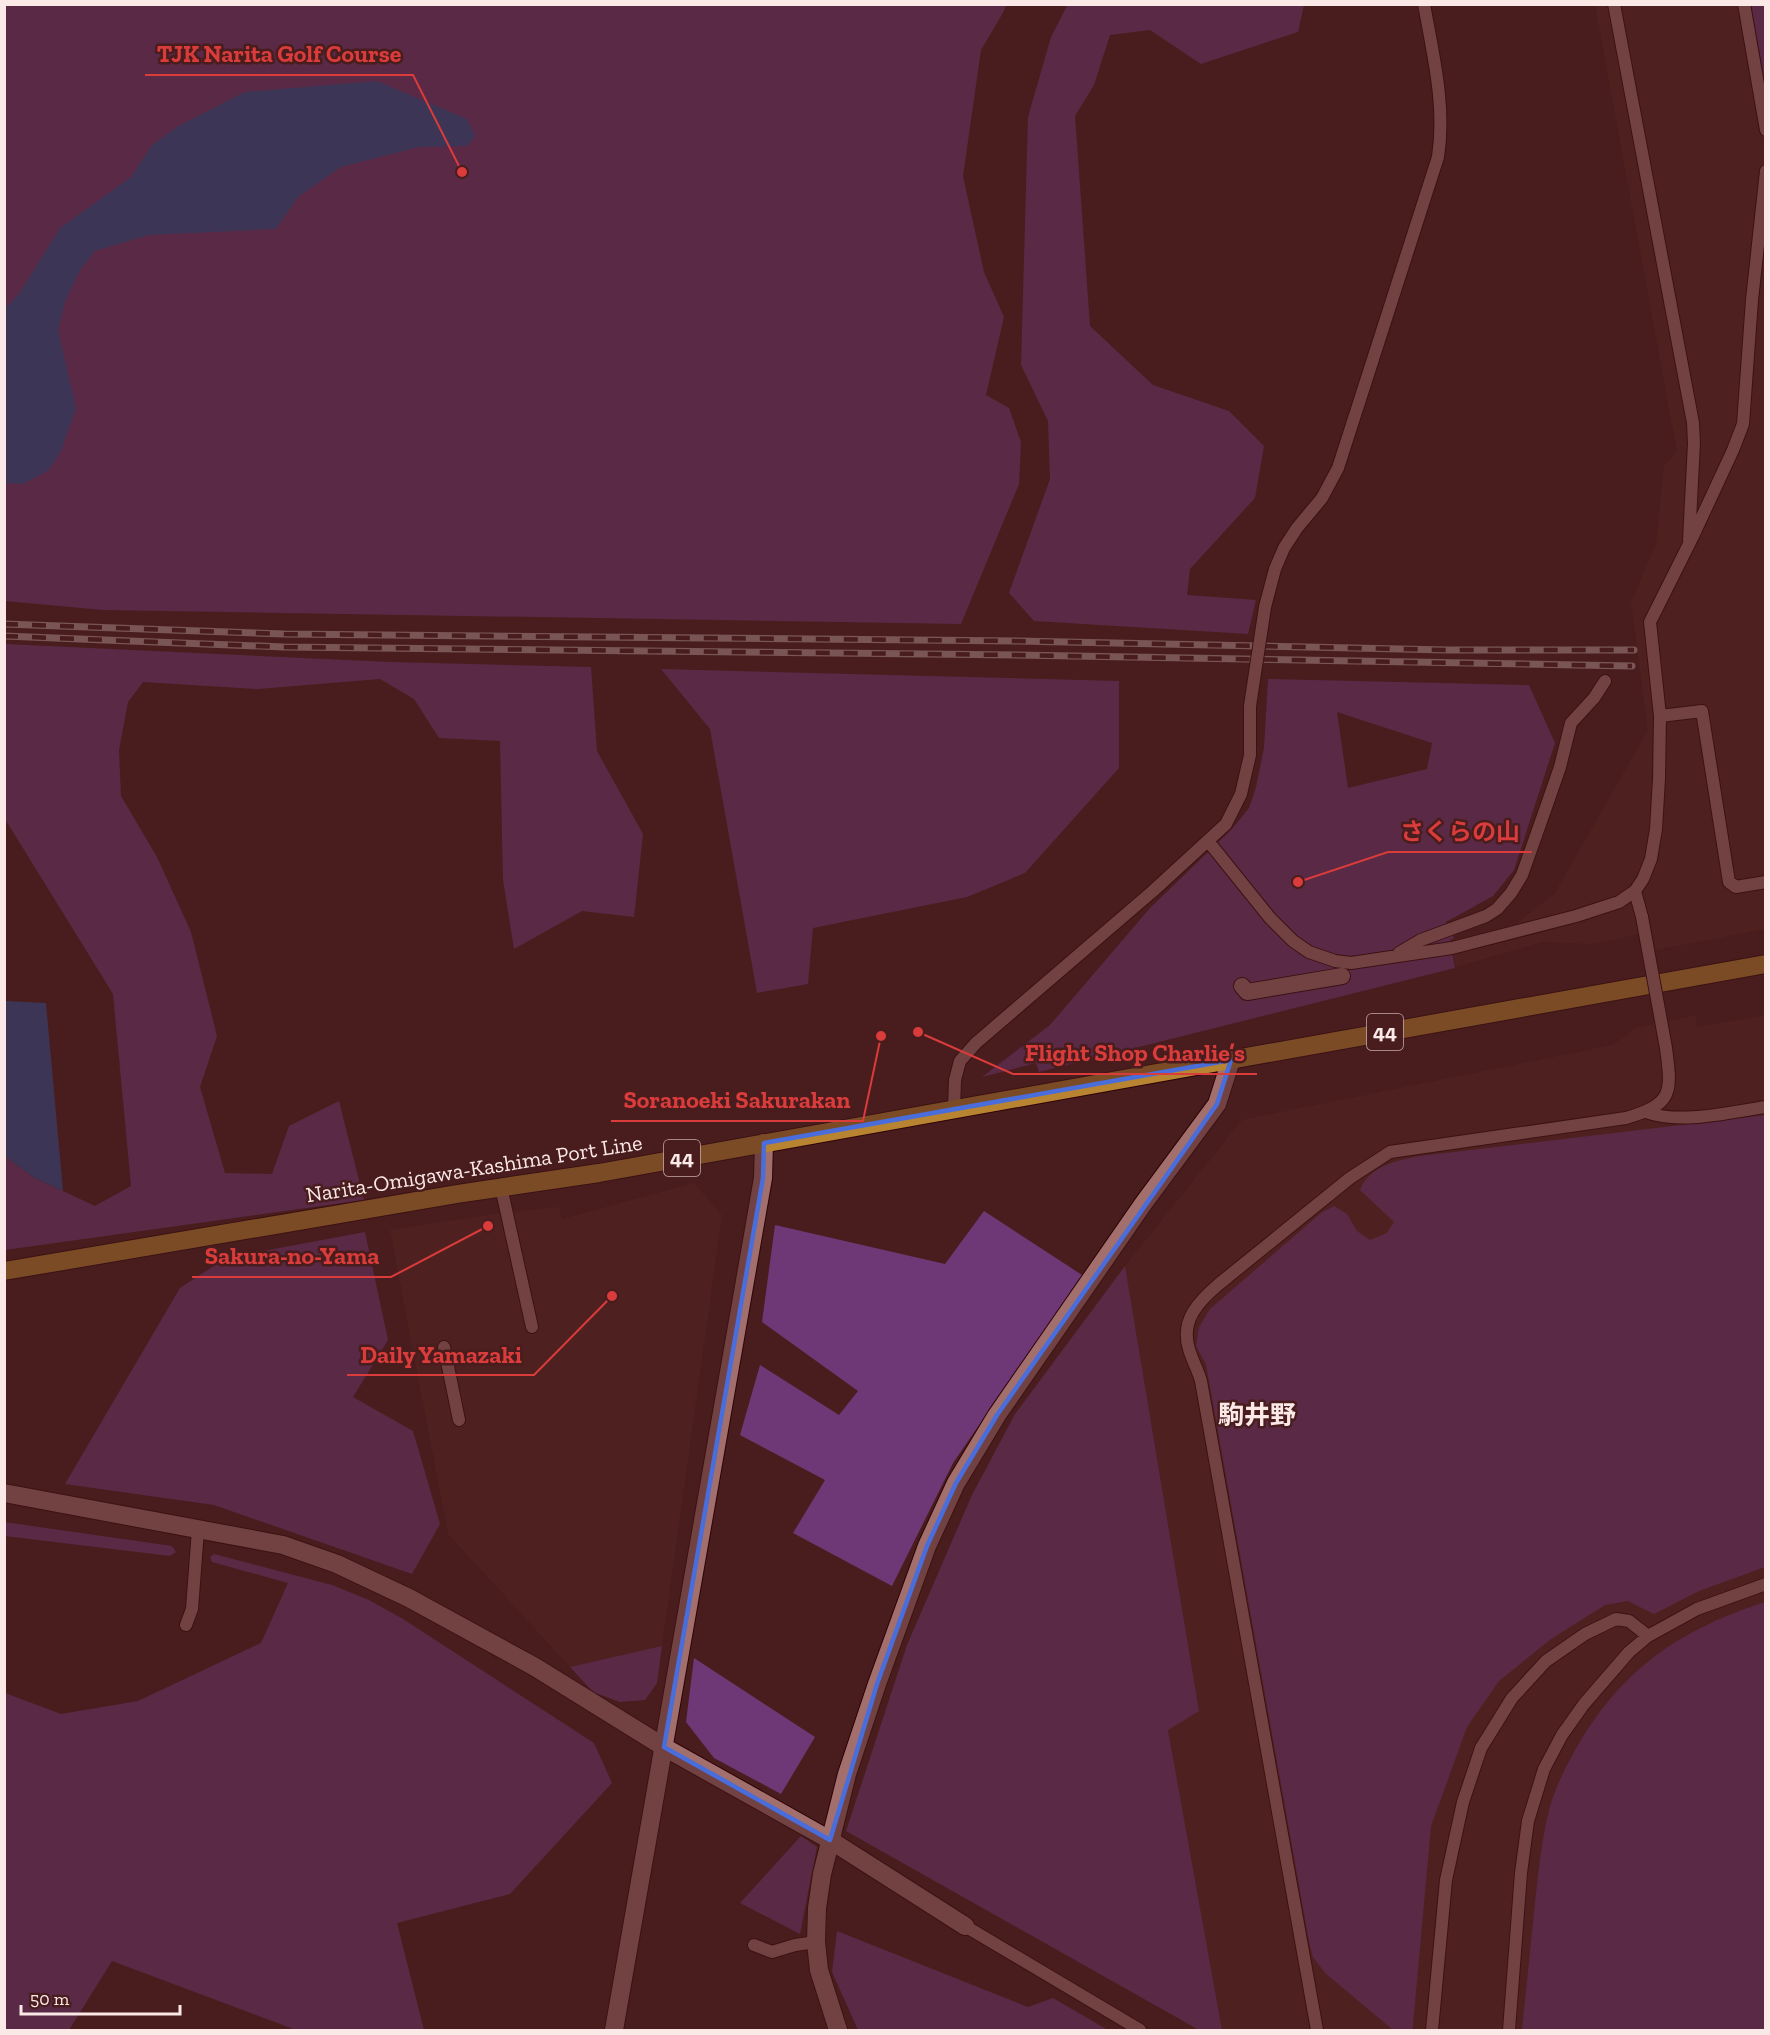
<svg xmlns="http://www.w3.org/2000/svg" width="1770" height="2035" font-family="'Zilla Slab','Noto Sans JP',serif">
	<rect width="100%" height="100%" fill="#491d1d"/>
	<path fill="#582424" d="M 1595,5 L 1765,5 L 1765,929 L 1655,950 L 1651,932 L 1591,944 L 1542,942 L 1456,967 L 1451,940 L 1516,924 L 1555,893 L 1648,730 L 1631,602 L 1656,544 L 1664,466 L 1677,452 Z
		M 1696,1015 L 1696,1027 L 1765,1015 L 1765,2030 L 1222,2030 L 1168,1729 L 1199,1710 L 1125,1266 L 1242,1120 L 1612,1045 L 1636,1028 Z
		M 694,1183 L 722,1215 L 662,1646 L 570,1667 L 448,1534 L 390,1230 L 507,1212 L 559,1207 L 562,1219 Z"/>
	<path fill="#6e3877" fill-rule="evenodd" d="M 1068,4 L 1304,5 L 1298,32 L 1201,64 L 1150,30 L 1110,35 L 1094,85 L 1075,116 L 1090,326 L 1153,385 L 1229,411 L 1264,446 L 1255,498 L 1190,569 L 1187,595 L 1256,600 L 1248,634 L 1034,621 L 1009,593 L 1050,479 L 1048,421 L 1021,365 L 1028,117 L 1051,37 Z
		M 4,5 L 1006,5 L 1004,11 L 981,50 L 963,176 L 984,272 L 1004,317 L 986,395 L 1009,408 L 1021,442 L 1019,484 L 961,624 L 103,610 L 5,601 Z
		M 1751,5 L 1765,5 L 1765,82 Z
		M 5,644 L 390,662 L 591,667 L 597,751 L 643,834 L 634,917 L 582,911 L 514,949 L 503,880 L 500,741 L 439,738 L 414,699 L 380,679 L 258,689 L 143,682 L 128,702 L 119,750 L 121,796 L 157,857 L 191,932 L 217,1036 L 200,1087 L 225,1173 L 272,1174 L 289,1126 L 339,1101 L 364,1200 L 5,1250 L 5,1156 L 33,1177 L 95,1206 L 131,1186 L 113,994 L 5,819 Z
		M 661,669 L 1119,681 L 1119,768 L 1025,873 L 967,897 L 813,928 L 808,984 L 757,993 L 710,729 Z
		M 1268,679 L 1529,685 L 1555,743 L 1514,870 L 1493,896 L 1446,922 L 1454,938 L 1450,940 L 1455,968 L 1039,1072 L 1036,1063 L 982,1077 L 1050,1025 L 1150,908 L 1232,829 L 1249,808 L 1256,787 L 1264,748 ZM 1337,712 L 1432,743 L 1427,769 L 1348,788 Z
		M 1765,1115 L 1765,1567 L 1699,1591 L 1654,1614 L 1628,1601 L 1605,1605 L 1551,1639 L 1499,1681 L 1467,1727 L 1431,1826 L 1413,2025 L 1412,2030 L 1393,2030 L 1325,1973 L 1313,1957 L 1309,1941 L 1206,1364 L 1196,1346 L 1199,1327 L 1210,1309 L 1321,1213 L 1334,1206 L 1347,1214 L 1357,1231 L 1370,1240 L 1387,1233 L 1394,1222 L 1360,1190 C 1369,1166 1398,1160 1420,1156 Z
		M 984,1211 L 1082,1275 L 953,1463 L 892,1586 L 793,1533 L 825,1480 L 740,1435 L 760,1365 L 839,1415 L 858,1391 L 762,1322 L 775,1225 L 945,1264 Z
		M 365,1232 L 388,1340 L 353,1397 L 413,1431 L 440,1524 L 412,1574 L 214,1505 L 65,1484 L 180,1288 L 226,1258 Z
		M 1125,1266 L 1199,1711 L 1168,1730 L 1222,2030 L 1199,2030 L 846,1831 L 907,1645 L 972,1495 L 1015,1414 Z
		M 4,1522 L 172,1546 L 176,1552 L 170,1556 L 5,1536 Z
		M 214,1554 L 332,1585 L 369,1600 L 403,1619 L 594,1743 L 612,1783 L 510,1894 L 397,1923 L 424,2030 L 296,2030 L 112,1961 L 69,2030 L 5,2030 L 5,1693 L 61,1714 L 138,1701 L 261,1643 L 288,1583 L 212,1562 L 210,1557 Z
		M 1765,1602 L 1765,2030 L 1522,2030 C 1526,1991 1530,1952 1534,1913 C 1538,1877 1541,1841 1550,1806 C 1557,1783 1569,1760 1581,1740 C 1627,1665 1683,1629 1765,1602 Z
		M 662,1646 L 657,1683 L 645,1700 L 620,1702 L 593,1692 L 570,1667 Z
		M 694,1658 L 815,1737 L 781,1794 L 714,1758 L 686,1722 Z
		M 801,1836 L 817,1847 L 800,1934 L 740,1903 Z
		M 837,1931 L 1028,2007 L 1053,1998 L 1108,2030 L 858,2030 L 832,1972 Z"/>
	<path fill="#2e5399" d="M 377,81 L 467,119 L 475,136 L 467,146 L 419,147 L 341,167 L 298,197 L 276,229 L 149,235 L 95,251 L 80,270 L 65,302 L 58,330 L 76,408 L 61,451 L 49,470 L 23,484 L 5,483 L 5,308 L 19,294 L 60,228 L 131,177 L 152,145 L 180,125 L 245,92 Z
		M 5,1001 L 46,1003 L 63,1191 L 33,1177 L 5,1156 Z"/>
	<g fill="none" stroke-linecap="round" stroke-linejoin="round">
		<defs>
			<path id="service" d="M 1614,4 L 1693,423 L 1694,443 L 1689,540
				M 1744,4 L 1766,130
				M 1265,607 L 1275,569 L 1284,548 L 1297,528 L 1322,498 L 1338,468 L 1438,157 C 1446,106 1433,55 1424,4
				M 1660,716 L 1702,711 L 1729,882 L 1736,887 L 1766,882
				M 1208,841 L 1270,918 L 1293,941 L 1309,952 L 1335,961 L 1351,963 L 1452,948 L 1576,916 L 1619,902 L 1635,891 L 1643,879 L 1651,859 L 1656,829 L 1659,779 L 1660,716 L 1650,622 L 1694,534 L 1733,450 L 1743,424 L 1752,300 L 1766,171
				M 1635,891 L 1642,917
				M 1399,953 L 1421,940 L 1486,916 L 1497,909 L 1511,893 L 1522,875 L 1544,813 L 1560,767 L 1571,723 L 1594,698 L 1605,681
				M 954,1109 L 955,1080 L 960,1061 L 976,1043 L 1153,891 L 1226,824 L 1241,794 L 1250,755 L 1250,706
				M 1646,1112 C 1680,1125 1730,1112 1766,1107
				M 501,1187 L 532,1327
				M 444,1347 L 459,1420
				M 186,1625 L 192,1609 L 198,1530
				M 965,1926 L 1140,2030
				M 754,1945 L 772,1952 L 795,1945 L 816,1942
				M 1317,2030 L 1201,1381 C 1198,1370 1192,1360 1189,1349 C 1180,1320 1199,1301 1219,1284 L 1350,1178 L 1390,1152 L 1626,1118 C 1673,1104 1672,1093 1666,1048
				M 1432,2030 L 1446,1880 L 1463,1802 L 1481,1748 L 1512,1698 L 1546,1661 L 1585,1634 L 1616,1619 L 1629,1621 L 1648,1636
				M 1509,2030 L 1521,1873 L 1528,1821 L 1544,1769 L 1562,1735 L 1584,1704 L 1629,1652 L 1648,1636 L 1697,1609 L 1766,1584"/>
			<path id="pedestrian" d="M 1242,986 L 1247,992 L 1342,976"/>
			<path id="minor" d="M 838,2030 L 819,1970 L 816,1942 L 817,1908 L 822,1874 L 847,1774 L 877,1684 L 927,1546 L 956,1483 L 997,1415 L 1143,1204 L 1217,1104 L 1231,1060"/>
			<path id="tertiary" d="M 4,1493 L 283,1545 L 337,1564 L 409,1598 L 535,1667 L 664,1747 L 830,1840 L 965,1926
				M 614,2030 L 763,1178 L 764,1143"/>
			<path id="primary" d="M 4,1271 L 457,1194 L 599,1173 L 1766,964"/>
		</defs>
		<use href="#service" stroke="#2d0407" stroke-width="14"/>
		<use href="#pedestrian" stroke="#2d0407" stroke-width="18"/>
		<use href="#minor" stroke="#2d0407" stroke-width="20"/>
		<use href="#tertiary" stroke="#2d0407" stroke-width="20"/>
		<use href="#primary" stroke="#2d0407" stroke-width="20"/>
		<use href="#service" stroke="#a26f6d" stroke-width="12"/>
		<use href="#pedestrian" stroke="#a26f6d" stroke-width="16"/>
		<use href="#minor" stroke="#a26f6d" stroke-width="18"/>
		<use href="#tertiary" stroke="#a26f6d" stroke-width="18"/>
		<use href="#primary" stroke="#b88432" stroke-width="18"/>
		<defs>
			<path id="rail" d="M 4,624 L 284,634 L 1017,641 L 1448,650 L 1634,650
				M 4,636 L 284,647 L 1017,655 L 1632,666"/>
		</defs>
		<use href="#rail" stroke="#b69a99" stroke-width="7"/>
		<use href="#rail" stroke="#491d1d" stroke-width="4.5" stroke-dasharray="14" stroke-linecap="butt"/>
		<defs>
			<path id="service-bridge" d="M 1250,706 L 1265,607
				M 1642,917 L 1666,1048"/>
		</defs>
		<use href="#service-bridge" stroke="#2d0407" stroke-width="14" stroke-linecap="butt"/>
		<use href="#service-bridge" stroke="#a26f6d" stroke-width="12"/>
	</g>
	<path d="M0 0H1770V2035H0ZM 1231,1060 L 1217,1104 L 997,1415 L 956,1483 L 927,1546 L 877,1684 L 830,1840 L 664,1747 L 763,1178 L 764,1143 Z" fill="#491d1d" fill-opacity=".55" fill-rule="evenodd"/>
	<path fill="none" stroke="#496ddb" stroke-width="4.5" stroke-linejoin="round" d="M 1231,1060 L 1217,1104 L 997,1415 L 956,1483 L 927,1546 L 877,1684 L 830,1840 L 664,1747 L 763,1178 L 764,1143 Z"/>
	<g text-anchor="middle" stroke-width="5" stroke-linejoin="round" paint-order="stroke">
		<g fill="#491d1d" stroke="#c6acab" stroke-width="1.5">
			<rect x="1367" y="1014" width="36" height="36" rx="4.5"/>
			<rect x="664" y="1140" width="36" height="36" rx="4.5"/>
		</g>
		<g font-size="21" font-weight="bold" fill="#fbe9e8">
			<text x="1385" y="1039">44</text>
			<text x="682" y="1165">44</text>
		</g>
		<g font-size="22" fill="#fbe9e8" stroke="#491d1d">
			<text transform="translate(474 1168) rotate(-9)" y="8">Narita-Omigawa-Kashima Port Line</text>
		</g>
		<g font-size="26" font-weight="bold" fill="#fbe9e8" stroke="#491d1d">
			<text x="1257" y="1424">駒井野</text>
		</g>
	</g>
	<path fill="none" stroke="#da3b3b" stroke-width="2" d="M462 172L413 75H145M1298 882L1388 852H1532M918 1032L1013 1074H1257M881 1036L863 1121H611M488 1226L391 1277H192M612 1296L534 1375H347"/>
	<g fill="#da3b3b" stroke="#491d1d" stroke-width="2">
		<circle cx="462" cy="172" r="6"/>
		<circle cx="1298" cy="882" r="6"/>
		<circle cx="918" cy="1032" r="6"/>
		<circle cx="881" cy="1036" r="6"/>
		<circle cx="488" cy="1226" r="6"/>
		<circle cx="612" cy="1296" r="6"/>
	</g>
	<g font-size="24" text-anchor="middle" font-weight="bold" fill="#da3b3b" stroke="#491d1d" stroke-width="5" stroke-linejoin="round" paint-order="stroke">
		<text x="279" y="62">TJK Narita Golf Course</text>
		<text x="1460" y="840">さくらの山</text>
		<text x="1135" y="1061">Flight Shop Charlie’s</text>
		<text x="737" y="1108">Soranoeki Sakurakan</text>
		<text x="292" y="1264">Sakura-no-Yama</text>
		<text x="441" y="1363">Daily Yamazaki</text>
	</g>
	<rect width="1770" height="2035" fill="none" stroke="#fbe9e8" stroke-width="12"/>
	<path d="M21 2005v9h159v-9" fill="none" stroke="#fbe9e8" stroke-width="3"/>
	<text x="30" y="2005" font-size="18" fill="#fbe9e8" stroke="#491d1d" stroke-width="4.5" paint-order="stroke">50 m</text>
</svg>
